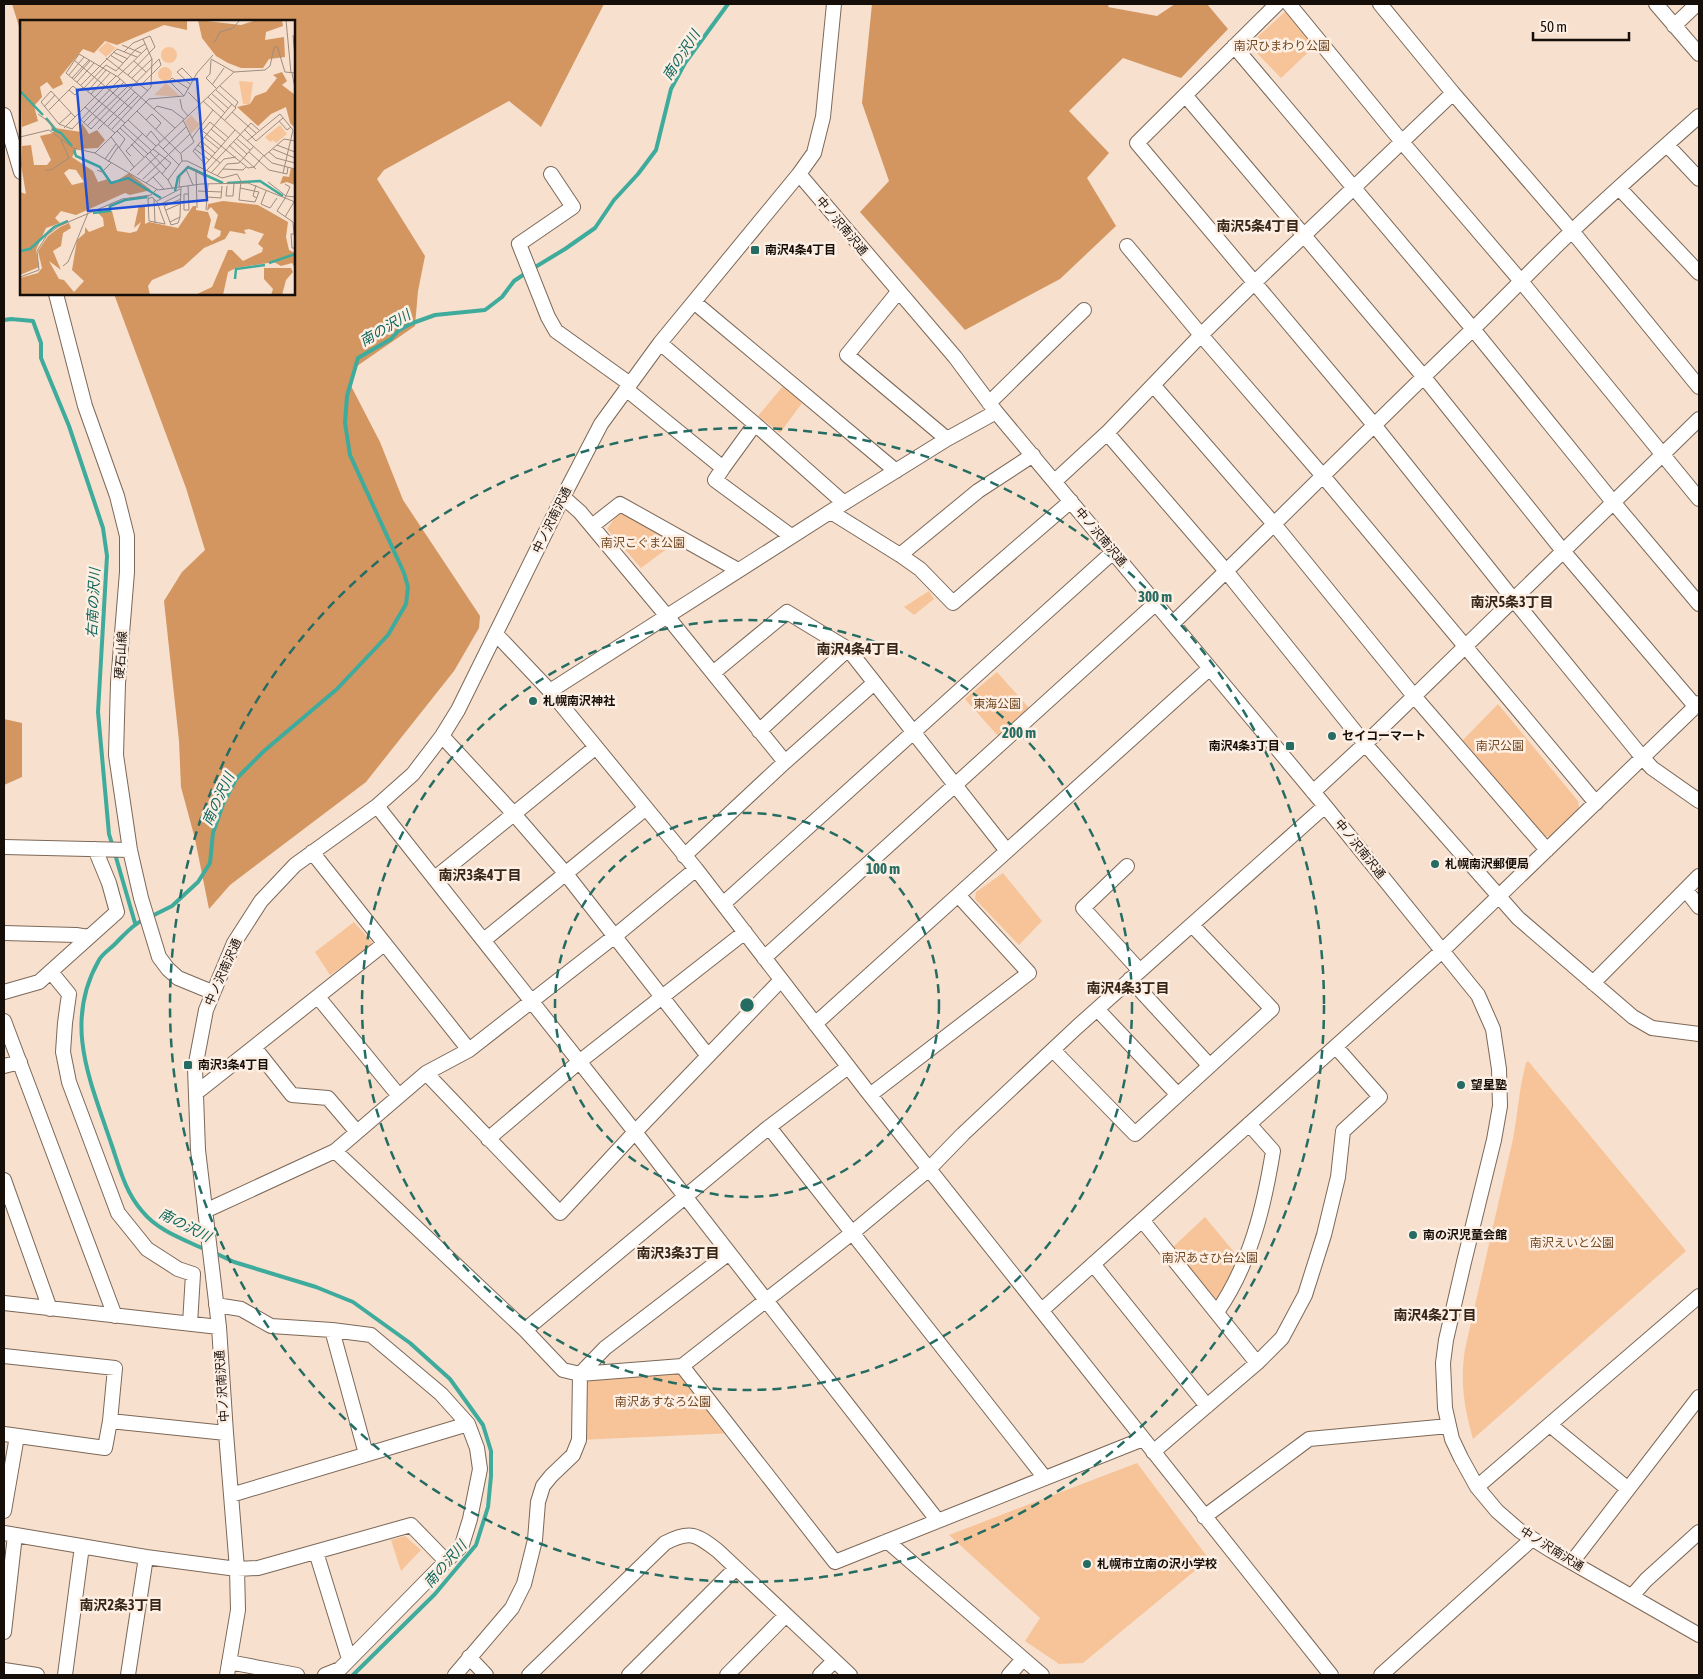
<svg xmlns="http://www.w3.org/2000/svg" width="1703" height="1679" font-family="'Asap Condensed','Noto Sans JP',sans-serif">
	<rect width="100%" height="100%" fill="#f7e0ce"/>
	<path fill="#f7c499" d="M 1287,10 L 1316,45 L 1281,78 L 1254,50 L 1254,40 Z
		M 784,385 L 802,403 L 780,433 L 758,416 Z
		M 620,511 L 676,542 L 641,568 L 607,529 Z
		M 929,591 L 934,599 L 914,615 L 904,607 Z
		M 997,672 L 1030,709 L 999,737 L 965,699 Z
		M 1498,704 L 1578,801 L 1579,808 L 1550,837 L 1542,835 L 1463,740 Z
		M 1003,873 L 1042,921 L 1019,945 L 975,899 L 976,892 Z
		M 354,922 L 372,942 L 368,948 L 330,975 L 315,952 Z
		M 1528,1061 L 1686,1251 L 1473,1439 C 1464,1407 1460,1382 1465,1349 L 1513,1139 C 1518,1113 1519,1088 1526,1063 Z
		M 1205,1217 L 1239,1258 L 1216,1302 L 1173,1247 Z
		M 682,1366 L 734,1433 L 579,1440 L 580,1374 Z
		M 1137,1463 L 1209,1559 L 1083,1663 L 1059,1664 L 1025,1641 L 1040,1618 L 949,1535 Z
		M 405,1536 L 421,1550 L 401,1571 L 391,1540 Z"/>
	<path fill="#d39661" d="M 12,4 L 604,4 L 541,127 L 509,101 L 384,170 L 377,179 L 425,256 L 418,291 L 415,326 L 357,366 L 350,384 L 380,442 L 403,500 L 480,616 L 479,628 L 454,671 L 366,782 L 230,885 L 209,909 L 195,839 L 181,787 L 179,741 L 164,601 L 182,572 L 205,550 L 186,488 L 114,294 L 294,294 L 294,21 L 21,21 L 21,33 Z
		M 872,4 L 1109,4 L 1108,7 L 1157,16 L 1175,4 L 1207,4 L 1228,29 L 1181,78 L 1123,58 L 1069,111 L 1109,153 L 1087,178 L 1116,226 L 1060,279 L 965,330 L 860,212 L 889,181 L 862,103 Z
		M 4,719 L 22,723 L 22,777 L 4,785 Z"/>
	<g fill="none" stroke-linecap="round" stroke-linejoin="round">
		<path stroke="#3eab9c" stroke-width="4" d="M 532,269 L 565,249 L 595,228 L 614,200 L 638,174 L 656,150 L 671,89 L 685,63 L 728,4
			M 4,320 L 11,319 L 33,321 L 41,343 L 41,358 L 69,426 L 103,528 L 107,556 L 98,712 L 109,834 L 113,847
			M 115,854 L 135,923
			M 150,917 L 172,906 L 198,882 L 210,863 L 213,833 L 223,804 L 236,779 L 264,751 L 337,689 L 388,635 L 406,604 L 408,587 L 404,573 L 350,455 L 345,423 L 347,396 L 358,358 L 391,339 L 398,331 L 410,324 L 435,315 L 485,310 L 502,297 L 514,281 L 526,273
			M 143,920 C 132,925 124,935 115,944 C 110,949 102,954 99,960 C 63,1023 90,1080 111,1143 C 119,1166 125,1192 142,1211 C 158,1231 183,1239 206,1250
			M 213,1252 L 234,1262 L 316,1287 L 353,1302 L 410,1343 L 450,1379 L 483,1425 L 491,1451 L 491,1476 L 488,1507 L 476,1545 L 435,1594 L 353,1675"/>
		<defs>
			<path id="minor" d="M 1277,4 L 1137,143 L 1375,426 L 1513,599 L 1642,757 L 1652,768 L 1699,801
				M 1289,4 L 1402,142 L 1520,280 L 1699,499
				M 1380,4 L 1453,93 L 1572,231 L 1699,387
				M 1656,4 L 1699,54
				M 1674,26 L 1697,4
				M 1234,46 L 1473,329 L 1613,502 L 1699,604
				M 1185,95 L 1423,376 L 1563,551 L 1696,707
				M 4,115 L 21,172
				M 1667,145 L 1699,179
				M 551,174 L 573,207 L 519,244 L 548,317 L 556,331 L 630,384
				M 799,174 L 814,153 L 823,117 L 834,4
				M 1619,188 L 1699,273
				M 1127,246 L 1201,335 L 1323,476 L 1596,803
				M 898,292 L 847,355 L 947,439
				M 56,294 L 85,406 L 117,496 L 127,536 L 127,572 L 118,683 L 116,755 L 130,850 L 141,898 L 159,957 L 168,969 L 178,978 L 212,992
				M 694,302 L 896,471
				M 660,343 L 755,424 L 844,503
				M 1154,386 L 1274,524 L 1414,696 L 1547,850
				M 626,389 L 723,468 L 755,424
				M 989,403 L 1084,310
				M 1107,433 L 1226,571 L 1365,744 L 1518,918 L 1633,1017 L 1652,1028 L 1699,1034
				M 723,468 L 715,480 L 791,536
				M 1055,481 L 1107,433 L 1201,335 L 1255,282 L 1453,93
				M 563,497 L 580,512 L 666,615 L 785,762
				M 831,512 L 900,555 L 920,569 L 953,603 L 1071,501
				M 592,526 L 620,504 L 738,570
				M 900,555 L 978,491 L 1033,455
				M 1173,623 C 1273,526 1371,427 1472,330 C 1505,298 1537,264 1571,232 C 1613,192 1656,154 1699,116
				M 496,634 L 550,691 L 696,869 L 867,1091 L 1331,1675
				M 713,673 L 787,612 L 848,649 L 1007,851
				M 550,691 L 844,503 L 947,439 L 996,412
				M 759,731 L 848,649
				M 442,736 L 514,814 L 566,874 L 708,1056
				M 1313,792 L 1365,744 L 1699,419
				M 377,806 L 635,1132 L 938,1521
				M 4,847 L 130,850
				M 312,852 L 469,1050
				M 684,856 L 785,762 L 873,684
				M 1127,866 L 1083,908 L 1140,971
				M 435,878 L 596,747
				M 1686,890 L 1699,907
				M 723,904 L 1113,552
				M 4,933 L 76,935 L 89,937
				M 484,940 L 646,808
				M 764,958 L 1156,603
				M 51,972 L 69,994 L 65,1023 L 63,1052 L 69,1082 L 118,1213 L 147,1249 L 178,1269 L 193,1274 L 190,1324
				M 1130,979 L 1209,1065
				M 1593,983 L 1699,876
				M 4,992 L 39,982 L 117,912 L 109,883 L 95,849
				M 318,997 L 399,1096
				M 1097,1009 L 1178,1095
				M 4,1021 L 115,1316
				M 815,1024 L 1210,668
				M 254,1047 L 292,1095 L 328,1098 L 357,1132
				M 1053,1050 L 1135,1134 L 1272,1009 L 1192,925
				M 4,1066 L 20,1062
				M 426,1073 L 560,1213 L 635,1132 L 781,980
				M 196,1093 L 384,944
				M 870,1095 L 1029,973 L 958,895
				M 769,1127 L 1045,1478
				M 488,1139 L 579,1062 L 745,932
				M 335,1151 L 426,1073 L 469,1050 L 615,936 L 696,869
				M 4,1180 L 50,1309
				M 205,1211 L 335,1151 L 525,1330 L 563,1370 L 580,1374 L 579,1440 L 573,1455 L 551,1476 L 543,1486 L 538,1502 L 535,1540 L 524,1584 L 512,1608 L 455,1675
				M 1142,1220 L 1257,1363
				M 1093,1264 L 1207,1406
				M 4,1303 L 219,1327
				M 216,1305 L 241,1309 L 271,1326 L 332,1330 L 371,1335 L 441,1394 L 468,1424 L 477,1448 L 480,1469 L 470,1519 L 462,1545 L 340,1669 L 325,1675
				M 1042,1310 L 1442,951 L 1699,703
				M 1217,1312 C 1250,1265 1264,1207 1273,1151 L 1249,1124
				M 332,1330 L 366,1454
				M 525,1330 L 769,1127 L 848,1067
				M 4,1356 L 115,1368 L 110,1421 L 105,1448 L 4,1434
				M 682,1366 L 835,1562 L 1143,1439
				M 580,1374 L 682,1366 L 852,1233 L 929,1169 L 963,1134 L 1077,1027 L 1325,806
				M 580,1374 L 605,1348 L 729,1253
				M 110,1421 L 226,1433
				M 1550,1425 L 1628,1489
				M 1153,1452 L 1257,1363 L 1282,1338 L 1305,1295 L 1324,1235 L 1338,1177 L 1343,1131 L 1380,1097 L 1336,1047
				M 1477,1487 L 1699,1296
				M 231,1495 L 468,1424
				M 4,1511 L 17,1436
				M 1204,1517 L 1309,1439 L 1449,1426
				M 4,1533 L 146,1557 L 237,1569 L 258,1568 L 411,1525 L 446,1561
				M 887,1541 L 1042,1675
				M 316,1552 L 349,1659
				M 1572,1562 L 1699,1397
				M 1632,1596 L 1646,1580 L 1699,1532
				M 4,1632 L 15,1535
				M 469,1657 L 486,1675
				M 229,1662 L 297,1675
				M 4,1670 L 37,1675
				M 65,1675 L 82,1546
				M 128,1675 L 146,1557
				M 227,1675 L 238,1610 L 237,1569 L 226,1433 L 219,1327 L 198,1150 L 195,1068 L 206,1010 L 234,943 L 261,901 L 295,865 L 377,806 L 413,774 L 442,736 L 458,710 L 563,497 L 601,424 L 660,343 L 799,174 L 955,357 L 996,412 L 1325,806 L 1478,995 L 1493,1029 L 1499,1069 L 1500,1106 L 1494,1140 L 1464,1262 L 1446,1340 L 1443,1363 L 1445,1408 L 1452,1439 L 1461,1458 L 1477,1487 L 1497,1511 L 1520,1531 L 1552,1551 L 1699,1635
				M 529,1675 L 665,1543 C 690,1530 696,1534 718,1551 L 850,1675
				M 629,1675 L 736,1568
				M 727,1675 L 786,1615
				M 820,1675 L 834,1661
				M 1009,1675 L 1023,1659
				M 1381,1675 L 1532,1539"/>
		</defs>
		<use href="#minor" stroke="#7c6858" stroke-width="16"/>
		<use href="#minor" stroke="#fff" stroke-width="14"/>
	</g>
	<g fill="none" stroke="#256c62" stroke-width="2.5" stroke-dasharray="9 6">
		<circle cx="747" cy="1005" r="192"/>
		<circle cx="747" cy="1005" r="385"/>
		<circle cx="747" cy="1005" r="577"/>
	</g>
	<g fill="#256c62" stroke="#fdefe4" stroke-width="2">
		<rect x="750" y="245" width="10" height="10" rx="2.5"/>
		<circle cx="533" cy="701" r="5"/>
		<circle cx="1332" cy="736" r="5"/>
		<rect x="1285" y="741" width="10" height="10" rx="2.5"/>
		<circle cx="1435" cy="864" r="5"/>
		<rect x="183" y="1060" width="10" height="10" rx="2.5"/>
		<circle cx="1461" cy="1085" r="5"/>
		<circle cx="1413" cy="1235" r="5"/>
		<circle cx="1087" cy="1564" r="5"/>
	</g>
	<g text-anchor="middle" stroke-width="5" stroke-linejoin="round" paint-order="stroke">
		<g font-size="12" fill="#70461f" stroke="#fdefe4">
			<text x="1282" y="50">南沢ひまわり公園</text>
			<text x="643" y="547">南沢こぐま公園</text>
			<text x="997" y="708">東海公園</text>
			<text x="1500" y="750">南沢公園</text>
			<text x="1572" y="1247">南沢えいと公園</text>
			<text x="1210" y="1262">南沢あさひ台公園</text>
			<text x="663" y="1406">南沢あすなろ公園</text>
		</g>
		<g font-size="12" fill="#160e08" stroke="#fdefe4">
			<text transform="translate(842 226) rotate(50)" y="4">中ノ沢南沢通</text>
			<text transform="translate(552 520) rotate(-64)" y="4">中ノ沢南沢通</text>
			<text transform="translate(1101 537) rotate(50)" y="4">中ノ沢南沢通</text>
			<text transform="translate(121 655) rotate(-86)" y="4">硬石山線</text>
			<text transform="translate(1360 849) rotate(51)" y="4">中ノ沢南沢通</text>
			<text transform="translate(223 972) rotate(-66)" y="4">中ノ沢南沢通</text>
			<text transform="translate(222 1386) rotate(-94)" y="4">中ノ沢南沢通</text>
			<text transform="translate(1552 1549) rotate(32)" y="4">中ノ沢南沢通</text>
		</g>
		<g font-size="12" font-weight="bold" fill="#160e08" stroke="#fdefe4" text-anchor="start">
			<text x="765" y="254">南沢4条4丁目</text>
			<text x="543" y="705">札幌南沢神社</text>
			<text x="1342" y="740">セイコーマート</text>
			<text x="1280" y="750" text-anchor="end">南沢4条3丁目</text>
			<text x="1445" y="868">札幌南沢郵便局</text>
			<text x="198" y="1069">南沢3条4丁目</text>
			<text x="1471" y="1089">望星塾</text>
			<text x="1423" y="1239">南の沢児童会館</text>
			<text x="1097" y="1568">札幌市立南の沢小学校</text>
		</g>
		<g font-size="14" font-style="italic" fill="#0d665b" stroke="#fdefe4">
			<text transform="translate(681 55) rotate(-57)" y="5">南の沢川</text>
			<text transform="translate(385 328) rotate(-31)" y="5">南の沢川</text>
			<text transform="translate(93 603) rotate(-87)" y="5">右南の沢川</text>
			<text transform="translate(218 799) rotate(-65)" y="5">南の沢川</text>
			<text transform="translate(185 1225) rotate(27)" y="5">南の沢川</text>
			<text transform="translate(445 1564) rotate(-49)" y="5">南の沢川</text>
		</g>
		<g font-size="14" font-weight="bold" fill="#372618" stroke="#fdefe4">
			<text x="1258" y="231">南沢5条4丁目</text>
			<text x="1512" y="607">南沢5条3丁目</text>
			<text x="858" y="654">南沢4条4丁目</text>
			<text x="480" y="880">南沢3条4丁目</text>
			<text x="1128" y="993">南沢4条3丁目</text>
			<text x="678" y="1258">南沢3条3丁目</text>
			<text x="1435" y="1320">南沢4条2丁目</text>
			<text x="121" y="1610">南沢2条3丁目</text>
		</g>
	</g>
	<g transform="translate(20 20)">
		<rect width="275" height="275" fill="#f7e0ce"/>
		<path d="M 87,22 L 96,28 L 86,37 L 78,30 ZM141 35a8 8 0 1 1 16 0a8 8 0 1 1-16 0ZM138 54a7 7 0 1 1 14 0a7 7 0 1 1-14 0ZM 219,61 L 233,62 L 230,84 L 223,84 ZM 146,63 L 161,77 L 134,75 ZM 171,95 L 180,105 L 171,114 L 165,101 ZM 260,105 L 267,114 L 256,123 L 253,120 L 250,122 L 245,117 Z" fill="#f7c499"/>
		<path d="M 0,0 L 167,0 L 167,10 L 144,5 L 97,25 L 85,21 L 74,33 L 63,29 L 40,57 L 43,64 L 33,69 L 27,62 L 20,67 L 22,77 L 14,86 L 18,101 L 2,107 ZM 178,0 L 221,5 L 237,0 L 262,0 L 263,6 L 246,12 L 245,20 L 264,17 L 265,37 L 249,39 L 243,48 L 221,48 L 208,43 L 196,36 L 182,18 ZM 262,52 L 267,61 L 262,65 L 274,74 L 275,108 L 270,103 L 266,87 L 251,94 L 238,106 L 217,87 L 230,84 L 235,76 L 246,72 L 257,58 L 253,55 ZM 62,103 L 69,114 L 77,110 L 85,120 L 78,128 L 57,129 L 52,137 L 73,151 L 78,162 L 88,159 L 93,163 L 109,153 L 131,170 L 110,175 L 105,173 L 56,195 L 41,191 L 35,198 L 40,203 L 26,208 L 16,230 L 19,247 L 0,255 L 0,172 L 6,174 L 1,145 L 2,126 L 11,125 L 14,145 L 27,145 L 31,140 L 20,116 L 33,113 L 35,108 L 61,112 ZM 49,149 L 56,150 L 64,162 L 52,165 L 44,153 ZM 271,148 L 275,149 L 275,165 L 267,162 L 260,164 L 263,156 L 269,157 ZM 203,181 L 238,185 L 268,202 L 266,217 L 269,230 L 275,233 L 275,248 L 272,243 L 261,246 L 254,242 L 216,248 L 208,252 L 203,275 L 175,275 L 192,267 L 208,230 L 212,230 L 223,241 L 242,232 L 243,228 L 238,224 L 244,214 L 229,209 L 224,210 L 226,214 L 210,211 L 205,219 L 184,228 L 163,247 L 132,260 L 128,266 L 130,275 L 0,275 L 0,258 L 18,253 L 22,248 L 18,231 L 28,216 L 40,207 L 49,203 L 51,208 L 43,213 L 41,226 L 33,231 L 41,250 L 29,241 L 39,259 L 44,260 L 54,272 L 64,261 L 52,250 L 57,220 L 65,213 L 65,207 L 69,212 L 84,206 L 83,198 L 77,192 L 92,191 L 97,211 L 110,213 L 117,211 L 121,202 L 114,208 L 119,185 L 125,187 L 125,204 L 129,202 L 158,208 L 173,186 L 176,186 L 176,190 L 188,192 L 191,200 L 187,217 L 192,221 L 200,216 L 201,211 L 194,208 L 198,195 L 191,187 L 187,191 L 188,184 ZM 244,248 L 271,248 L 273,252 L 266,260 L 262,275 L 251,275 L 253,269 L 244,259 Z" fill="#d39661" fill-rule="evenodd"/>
		<path fill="none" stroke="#3eab9c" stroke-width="2.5" d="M 0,71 L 23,95M 26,98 L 36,110M 32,109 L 41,113 L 52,126M 54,130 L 56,136 L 80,147 L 91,163 L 108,158 L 141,178M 207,163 L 240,161 L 263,176M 155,171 L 158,157 L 168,147 L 203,163M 73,193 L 90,191 L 90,186 L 105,180 L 127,177M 0,231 L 10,229 L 34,207 L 48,201M 249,243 L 275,234M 215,259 L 216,249 L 245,245"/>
		<path fill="none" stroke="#9d8c7f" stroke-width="1" d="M 266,0 L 271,53M 273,15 L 275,37M 194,23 L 200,12 L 213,8 L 220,0M 102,25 L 121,33M 93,32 L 108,39M 104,32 L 113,23 L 130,16 L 135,27 L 108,55M 90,35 L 103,43M 193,35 L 177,53 L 164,76 L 129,79 L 75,133 L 138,170 L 181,164 L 228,163 L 275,182M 86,38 L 128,71M 191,39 L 214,52 L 245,50 L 250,46 L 254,28 L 257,26 L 265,52 L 275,53M 54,40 L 112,89M 191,40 L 190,54 L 186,58 L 197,69M 114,41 L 126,52M 272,53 L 275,68M 49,55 L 64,37M 97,57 L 127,28M 52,58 L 69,40M 112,58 L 132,39M 54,59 L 70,41M 57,62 L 74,43M 61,65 L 97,29 L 117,37M 171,65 L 157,52 L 162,48 L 174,60M 192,65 L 204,48M 200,66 L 218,82 L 215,87M 64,68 L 86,45 L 96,51 L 115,30 L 125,24M 49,70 L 55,75 L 63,67M 196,70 L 216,88 L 205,100M 68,71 L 86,50M 168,72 L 180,84M 71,74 L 90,53M 192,74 L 208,88M 164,76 L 149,61 L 152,58 L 169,69M 188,77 L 205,93M 160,79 L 162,89 L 168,96M 183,81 L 252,143 L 275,149M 24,87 L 35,75M 65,87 L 95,113M 134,89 L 137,86 L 152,90 L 164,99M 29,90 L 53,66 L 59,71M 117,91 L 161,134 L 162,141M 212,92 L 236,113M 18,94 L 32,104 L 32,111M 55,97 L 31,71 L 21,82 L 39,104 L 52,109 L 100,59M 60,99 L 71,109 L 139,39 L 141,45 L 121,65M 108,100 L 136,126M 126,100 L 132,94 L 141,103 L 136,109M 259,101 L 267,110 L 271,107M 63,103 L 104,62M 105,103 L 46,53 L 59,34 L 98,57 L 155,108M 39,104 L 51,93M 103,105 L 131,130M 67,106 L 108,66M 88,106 L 119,75M 44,108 L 96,56M 100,108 L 128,134M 179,108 L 228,148 L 234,147 L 244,135M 78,109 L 115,72M 92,109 L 131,67 L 132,39 L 123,19M 191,109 L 205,121M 224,109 L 236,121 L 263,98M 183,110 L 190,102 L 209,118M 97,111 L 105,119 L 99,128M 0,117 L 29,110 L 53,128 L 75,133M 91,117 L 114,147M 126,117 L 131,111 L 140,122M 184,117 L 199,129M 172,118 L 193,90M 216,118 L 230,130M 181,121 L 195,133M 213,121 L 227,134M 227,121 L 260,94 L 273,110 L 263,153M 111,124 L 124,137M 138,124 L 159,145M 178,125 L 200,143M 209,125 L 236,149M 257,125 L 275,132M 133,129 L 151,143 L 142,154M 143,129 L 166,107M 175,129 L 189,140M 253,129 L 275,138M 130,132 L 146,149M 229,132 L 249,150 L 267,154 L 268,147M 249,132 L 256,138 L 275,143M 161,133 L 174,122 L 163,100M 111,136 L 106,131 L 122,114M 125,136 L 148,160M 244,136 L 264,119 L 275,121M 85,139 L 96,124M 88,142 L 98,127M 185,144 L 173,131 L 212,84M 183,147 L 215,110M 166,149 L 173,165M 176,149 L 177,188M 203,149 L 223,150 L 226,147M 25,150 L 31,150 L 49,138 L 41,120M 77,150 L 82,152 L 91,143M 187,150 L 231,103 L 239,110M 110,151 L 214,52M 191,153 L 204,139 L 216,137M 117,155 L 139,134M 197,156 L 207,144 L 219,143 L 234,126M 133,157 L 144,169M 123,159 L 170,114M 248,162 L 266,176 L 275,177M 126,163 L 140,151M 236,165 L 233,176 L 237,178M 207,166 L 206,176 L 213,176 L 214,164M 159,167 L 160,156 L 169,147 L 184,156 L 185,164M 153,169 L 148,160 L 162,141 L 167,141 L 202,158 L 217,154 L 221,161 L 219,180 L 235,182 L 239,172 L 220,168M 178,171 L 202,172M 246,171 L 241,184 L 250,188 L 257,178M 168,174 L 164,174 L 164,190 L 169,190 L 168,166M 128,176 L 128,179 L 129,201 L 145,204 L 137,182 L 132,177 L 128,179M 187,177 L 201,178 L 202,166M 134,179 L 135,203M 264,180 L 257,191 L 273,202 L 274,214M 264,180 L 270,167 L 265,164M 137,181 L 160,169M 143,183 L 151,205 L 158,203 L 160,197M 139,185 L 161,174M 145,186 L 161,179M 146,190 L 160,184M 186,190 L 188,164M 265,197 L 274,182M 150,202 L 160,197 L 161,167M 274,214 L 271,214 L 272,228 L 275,228M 43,246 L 48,242 L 68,193M 0,257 L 19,250 L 17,231 L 27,215 L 39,206 L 102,179 L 131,175 L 137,169"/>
		<path fill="#1d4ed8" fill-opacity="0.15" stroke="#1d4ed8" stroke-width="2.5" d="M 177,59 L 187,180 L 68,191 L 57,70 Z"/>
		<rect width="275" height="275" fill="none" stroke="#160e08" stroke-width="2.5"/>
	</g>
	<circle cx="747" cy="1005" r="8" fill="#256c62" stroke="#fdefe4" stroke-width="2.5"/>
	<g font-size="15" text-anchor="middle" font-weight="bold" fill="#256c62" stroke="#fdefe4" stroke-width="5" stroke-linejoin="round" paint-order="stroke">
		<text x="1155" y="602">300 m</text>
		<text x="1019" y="738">200 m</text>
		<text x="883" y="874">100 m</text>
	</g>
	<rect width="1703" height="1679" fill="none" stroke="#160e08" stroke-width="10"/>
	<path d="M1533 32v8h96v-8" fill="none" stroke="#160e08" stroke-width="2.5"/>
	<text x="1540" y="32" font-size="15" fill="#160e08" stroke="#fdefe4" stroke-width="4" paint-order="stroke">50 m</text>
</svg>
